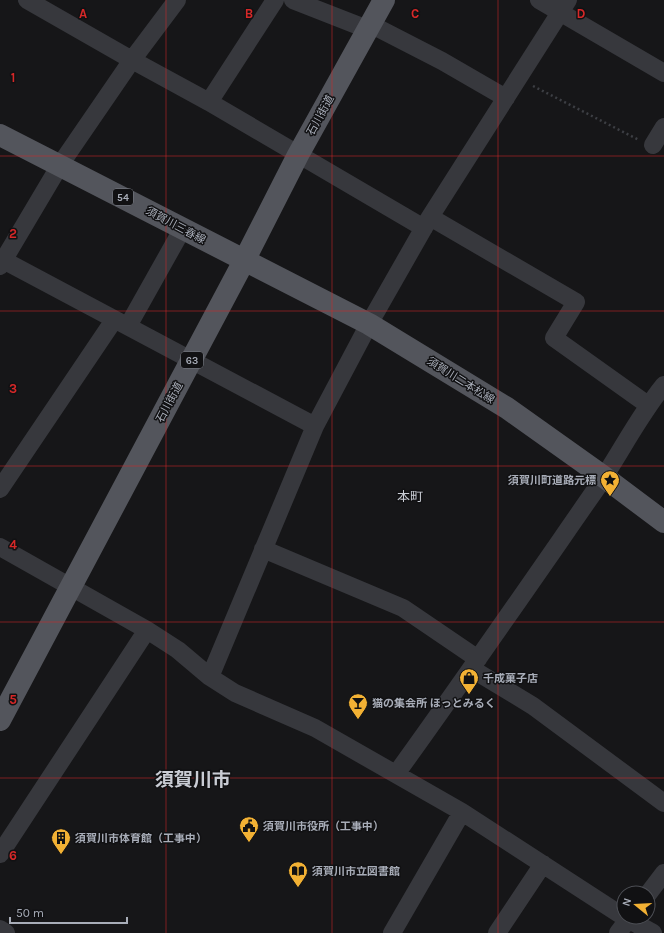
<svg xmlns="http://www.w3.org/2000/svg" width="664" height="933" font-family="Karla,'Noto Sans JP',sans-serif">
	<rect width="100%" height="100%" fill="#161618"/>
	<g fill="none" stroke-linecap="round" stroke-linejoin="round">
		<path stroke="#3d3f44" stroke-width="2.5" stroke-dasharray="2 3" stroke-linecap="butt" d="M 533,86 L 639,140"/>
		<path stroke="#37383d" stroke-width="18" d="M 27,0 L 132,60 L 209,102 L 424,228
			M 293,0 L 367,29
			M 539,0 L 664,73
			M 370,24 L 442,61 L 506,98
			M 209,102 L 275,0
			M 653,145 L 664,127
			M 430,217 L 576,302 L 554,338 L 648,405
			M 3,260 L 315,426
			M 0,266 L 60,165 L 132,60 L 177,0
			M 128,326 L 183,228
			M 0,489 L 114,320
			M 0,547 L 147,630 L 178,650 L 210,677 L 235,693 L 315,728 L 462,812 L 624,917
			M 263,549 L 403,608 L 478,659
			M 472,669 L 533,706 L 664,803
			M 210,677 L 315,426 L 369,324 L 430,217 L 568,0
			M 396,774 C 464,680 530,584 596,489 C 620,454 638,417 664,385
			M 0,854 L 147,630
			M 648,894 L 664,873
			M 624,917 L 653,933
			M 0,929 L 6,933
			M 392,933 L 462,812
			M 497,933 L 543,864
			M 618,933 L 630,917"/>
		<path stroke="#53555c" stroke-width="22" d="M 0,135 L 369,324 L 507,408 L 604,477 L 664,522
			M 0,720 L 244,261 L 298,155 L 384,0"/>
	</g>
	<path fill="none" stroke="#d62828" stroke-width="1" stroke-opacity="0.55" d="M 166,0 L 166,933M 332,0 L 332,933M 498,0 L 498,933M 0,156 L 664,156M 0,311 L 664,311M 0,466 L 664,466M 0,622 L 664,622M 0,778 L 664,778"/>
	<defs>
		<symbol id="sight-pin" viewBox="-11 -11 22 30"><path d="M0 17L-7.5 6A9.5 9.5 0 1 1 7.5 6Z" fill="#f2b134" stroke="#111113"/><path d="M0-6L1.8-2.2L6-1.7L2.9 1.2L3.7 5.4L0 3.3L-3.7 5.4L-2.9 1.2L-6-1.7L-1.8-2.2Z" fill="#111"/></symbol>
		<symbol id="shop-pin" viewBox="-11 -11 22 30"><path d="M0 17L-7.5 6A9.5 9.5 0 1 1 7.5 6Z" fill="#f2b134" stroke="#111113"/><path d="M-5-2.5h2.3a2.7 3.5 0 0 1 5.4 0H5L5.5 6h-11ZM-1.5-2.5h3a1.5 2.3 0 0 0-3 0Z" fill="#111"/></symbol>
		<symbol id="bar-pin" viewBox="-11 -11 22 30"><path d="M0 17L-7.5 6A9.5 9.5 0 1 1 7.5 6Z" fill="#f2b134" stroke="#111113"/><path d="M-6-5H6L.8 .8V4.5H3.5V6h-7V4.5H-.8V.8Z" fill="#111"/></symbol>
		<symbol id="civic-pin" viewBox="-11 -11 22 30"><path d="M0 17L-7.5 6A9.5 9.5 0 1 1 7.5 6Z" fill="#f2b134" stroke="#111113"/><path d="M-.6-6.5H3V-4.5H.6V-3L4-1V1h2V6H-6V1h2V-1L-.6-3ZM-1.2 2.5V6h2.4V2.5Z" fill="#111"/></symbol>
		<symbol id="building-pin" viewBox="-11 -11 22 30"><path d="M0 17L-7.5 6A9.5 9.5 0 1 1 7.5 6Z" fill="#f2b134" stroke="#111113"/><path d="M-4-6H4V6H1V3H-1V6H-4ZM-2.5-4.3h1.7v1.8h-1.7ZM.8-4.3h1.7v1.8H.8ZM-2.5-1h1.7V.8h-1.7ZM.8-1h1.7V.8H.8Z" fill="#111"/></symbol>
		<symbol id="library-pin" viewBox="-11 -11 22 30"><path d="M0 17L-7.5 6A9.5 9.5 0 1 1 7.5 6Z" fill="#f2b134" stroke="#111113"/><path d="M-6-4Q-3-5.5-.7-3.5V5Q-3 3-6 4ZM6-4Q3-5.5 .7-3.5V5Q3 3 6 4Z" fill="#111"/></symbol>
	</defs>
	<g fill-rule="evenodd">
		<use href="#sight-pin" x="599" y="469" width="22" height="30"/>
		<use href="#shop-pin" x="458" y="667" width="22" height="30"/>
		<use href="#bar-pin" x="347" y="692" width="22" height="30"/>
		<use href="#civic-pin" x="238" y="815" width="22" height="30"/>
		<use href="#building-pin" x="50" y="827" width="22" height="30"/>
		<use href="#library-pin" x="287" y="860" width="22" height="30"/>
	</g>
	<g text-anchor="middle" stroke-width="3" stroke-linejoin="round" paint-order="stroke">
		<g fill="#111113" stroke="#7b7e86" stroke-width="1">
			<rect x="113" y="189" width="20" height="16" rx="3"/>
			<rect x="181" y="352" width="22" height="16" rx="3"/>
		</g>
		<g font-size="10" font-weight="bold" fill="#a8adb8">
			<text x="123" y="201">54</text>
			<text x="192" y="364">63</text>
		</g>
		<g font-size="11" fill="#a8adb8" stroke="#111113">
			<text transform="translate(320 115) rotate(-61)" y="4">石川街道</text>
			<text transform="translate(176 225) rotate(28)" y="4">須賀川三春線</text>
			<text transform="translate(461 380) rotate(32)" y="4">須賀川二本松線</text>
			<text transform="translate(169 402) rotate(-62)" y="4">石川街道</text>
		</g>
		<g font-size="11" font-weight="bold" fill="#a8adb8" stroke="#111113" text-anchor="start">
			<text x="596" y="484" text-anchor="end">須賀川町道路元標</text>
			<text x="483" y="682">千成菓子店</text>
			<text x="372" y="707">猫の集会所 ほっとみるく</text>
			<text x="263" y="830">須賀川市役所（工事中）</text>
			<text x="75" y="842">須賀川市体育館（工事中）</text>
			<text x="312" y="875">須賀川市立図書館</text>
		</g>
		<g font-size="13" fill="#c9ccd4" stroke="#111113">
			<text x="410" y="501">本町</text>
		</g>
		<g font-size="19" font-weight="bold" fill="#c9ccd4" stroke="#111113">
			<text x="193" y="786">須賀川市</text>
		</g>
	</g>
	<g font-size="13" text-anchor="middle" font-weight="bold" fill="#d62828" stroke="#111113" stroke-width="3" stroke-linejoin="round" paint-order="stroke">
		<text x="83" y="18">A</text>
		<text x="249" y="18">B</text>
		<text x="415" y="18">C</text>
		<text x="581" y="18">D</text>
		<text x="13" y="82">1</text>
		<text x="13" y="238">2</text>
		<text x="13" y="393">3</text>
		<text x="13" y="549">4</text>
		<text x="13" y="704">5</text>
		<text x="13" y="860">6</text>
	</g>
	<g transform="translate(636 905) rotate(288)"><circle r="19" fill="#111113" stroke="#4d4f55"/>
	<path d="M0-3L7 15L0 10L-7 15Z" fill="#f2b134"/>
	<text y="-6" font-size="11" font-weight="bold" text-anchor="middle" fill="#a8adb8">N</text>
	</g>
	<path d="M10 917v6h117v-6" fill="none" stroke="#a8adb8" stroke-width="2"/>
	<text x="16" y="917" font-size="12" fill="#a8adb8" stroke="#111113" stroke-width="3" paint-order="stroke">50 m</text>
</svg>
